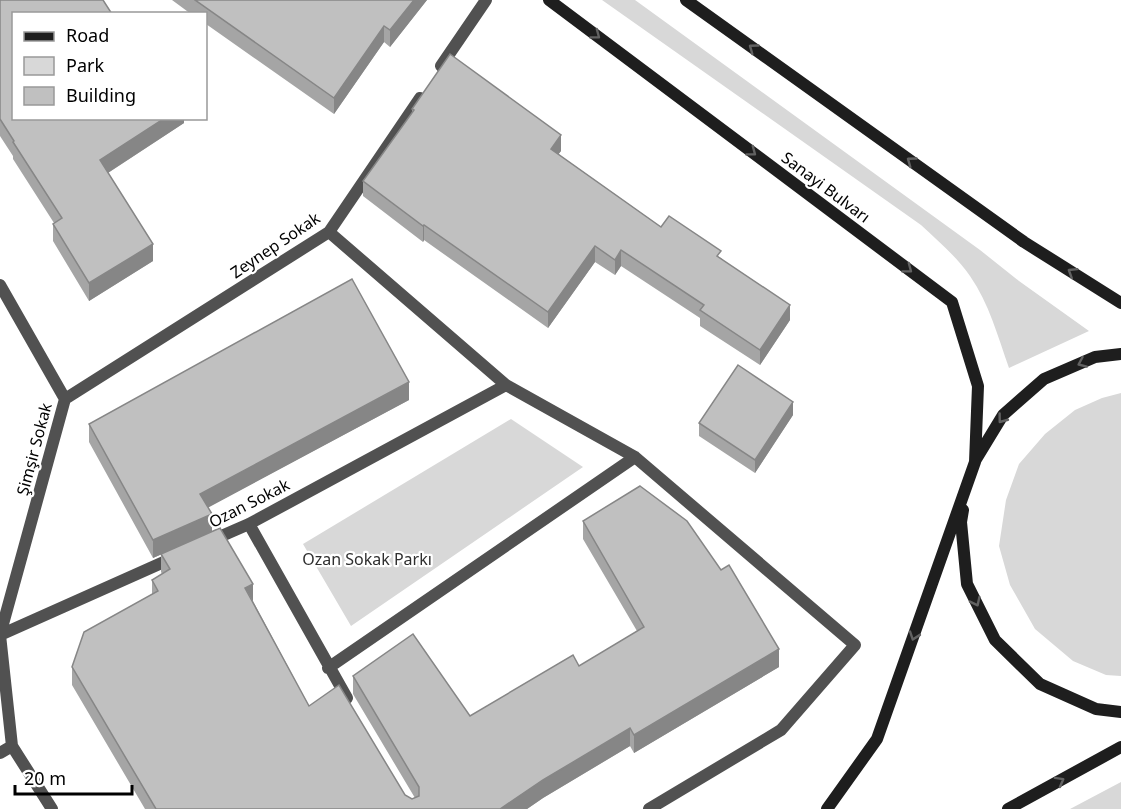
<svg xmlns="http://www.w3.org/2000/svg" width="1121" height="809" font-family="'Noto Sans',sans-serif">
	<rect width="100%" height="100%" fill="#fff"/>
	<path fill="#d8d8d8" d="M 602,0 L 635,0 L 980,250 L 1019,281 L 1089,331 L 1009,368 C 998,337 989,303 970,276 C 957,257 938,241 921,225 Z
		M 1121,393 L 1121,676 L 1106,675 L 1073,661 L 1035,629 L 1010,585 L 999,546 L 1006,500 L 1019,464 L 1045,434 L 1075,410 L 1102,398 Z
		M 511,419 L 583,467 L 351,626 L 303,544 Z
		M 1121,782 L 1121,809 L 1070,809 Z"/>
	<g fill="none" stroke-linecap="round" stroke-linejoin="round">
		<path stroke="#515151" stroke-width="12" d="M 441,66 L 486,0
			M 329,232 L 506,385 L 635,457 L 855,645 L 781,730 L 649,809
			M 0,285 L 65,399 L 0,635
			M 65,399 L 329,232 L 420,98
			M 249,524 L 347,698
			M 210,541 L 249,524 L 506,385
			M 0,635 L 175,557
			M 0,635 L 12,746 L 52,809
			M 328,668 L 635,457
			M 0,753 L 12,746"/>
		<path stroke="#1e1e1e" stroke-width="12" d="M 549,0 L 952,302 L 978,386 L 975,462 L 877,739 L 827,809
			M 686,0 L 1024,242 L 1121,303
			M 975,461 L 1003,415 L 1044,379 L 1095,357 L 1121,354
			M 963,510 L 961,522 L 967,584 L 995,640 L 1040,684 L 1096,709 L 1121,712
			M 1008,809 L 1121,747"/>
	</g>
	<path fill="#a5a5a5" d="M 0,0 L 14,14 L 184,118 L 184,123 L 108,173 L 153,261 L 89,301 L 53,241 L 53,224 L 54,223 L 13,159 L 13,156 L 0,136 Z
		M 172,0 L 427,0 L 390,47 L 384,42 L 334,114 L 206,24 L 206,14 L 191,14 Z
		M 412,109 L 561,151 L 558,154 L 661,227 L 721,258 L 790,320 L 760,365 L 700,326 L 700,318 L 621,266 L 615,275 L 595,262 L 548,328 L 424,240 L 423,242 L 363,196 L 363,181 L 412,113 Z
		M 409,400 L 208,507 L 212,532 L 153,558 L 89,442 L 89,424 Z
		M 793,415 L 755,473 L 699,436 L 699,423 Z
		M 583,521 L 779,667 L 634,753 L 630,746 L 543,798 L 527,809 L 145,809 L 72,685 L 72,667 L 152,595 L 152,580 L 162,574 L 161,572 L 161,554 L 253,601 L 309,706 L 405,795 L 412,799 L 415,798 L 353,694 L 353,676 L 470,716 L 579,666 L 637,631 L 583,539 Z"/>
	<path fill="#868686" d="M 414,0 L 427,0 L 390,47 L 390,30 Z
		M 384,26 L 384,42 L 334,114 L 334,98 Z
		M 165,118 L 184,118 L 184,123 L 100,178 L 100,160 Z
		M 561,135 L 561,151 L 551,164 L 551,149 Z
		M 424,225 L 424,240 L 423,242 L 423,226 Z
		M 153,244 L 153,261 L 89,301 L 89,283 Z
		M 595,246 L 595,262 L 548,328 L 548,312 Z
		M 621,250 L 621,266 L 615,275 L 615,260 Z
		M 790,305 L 790,320 L 760,365 L 760,350 Z
		M 409,382 L 409,400 L 200,512 L 200,494 Z
		M 793,402 L 793,415 L 755,473 L 755,460 Z
		M 212,514 L 212,532 L 153,558 L 153,540 Z
		M 253,584 L 253,602 L 245,588 Z
		M 779,649 L 779,667 L 634,753 L 634,735 Z
		M 630,728 L 630,746 L 543,798 L 527,809 L 500,809 L 543,780 Z"/>
	<path fill="#c0c0c0" stroke="#868686" stroke-width="1.5" d="M 0,0 L 103,0 L 112,14 L 14,14 L 14,118 L 165,118 L 100,160 L 153,244 L 89,283 L 53,224 L 62,218 L 13,142 L 14,141 L 0,119 Z
		M 195,0 L 414,0 L 390,30 L 384,26 L 334,98 Z
		M 450,54 L 561,135 L 551,149 L 661,227 L 669,216 L 721,251 L 717,256 L 790,305 L 760,350 L 700,310 L 704,305 L 621,250 L 615,260 L 595,246 L 548,312 L 424,225 L 423,226 L 363,181 L 414,110 L 412,109 Z
		M 352,279 L 409,382 L 200,494 L 212,514 L 153,540 L 89,424 Z
		M 738,365 L 793,402 L 755,460 L 699,423 Z
		M 640,486 L 687,521 L 721,570 L 729,565 L 779,649 L 634,735 L 630,728 L 543,780 L 500,809 L 156,809 L 72,667 L 84,632 L 158,591 L 152,580 L 170,569 L 161,554 L 220,528 L 253,584 L 245,588 L 309,706 L 339,685 L 405,795 L 412,799 L 419,796 L 419,787 L 353,676 L 413,634 L 470,716 L 573,655 L 579,666 L 644,627 L 583,521 Z"/>
	<defs><path id="oneway-chevron" d="M-2-3.5L2.5 0L-2 3.5" fill="none" stroke-width="1.6" stroke-linecap="round" stroke-linejoin="round" transform="scale(1.5)"/></defs>
	<g stroke="#626262">
		<use href="#oneway-chevron" transform="translate(596 35) rotate(37)"/>
		<use href="#oneway-chevron" transform="translate(753 48) rotate(-144)"/>
		<use href="#oneway-chevron" transform="translate(752 152) rotate(37)"/>
		<use href="#oneway-chevron" transform="translate(911 161) rotate(-144)"/>
		<use href="#oneway-chevron" transform="translate(908 269) rotate(37)"/>
		<use href="#oneway-chevron" transform="translate(1072 272) rotate(-148)"/>
		<use href="#oneway-chevron" transform="translate(1082 363) rotate(156)"/>
		<use href="#oneway-chevron" transform="translate(1002 419) rotate(127)"/>
		<use href="#oneway-chevron" transform="translate(976 602) rotate(64)"/>
		<use href="#oneway-chevron" transform="translate(914 636) rotate(109)"/>
		<use href="#oneway-chevron" transform="translate(1060 781) rotate(-29)"/>
	</g>
	<g text-anchor="middle" stroke-width="4.5" stroke-linejoin="round" paint-order="stroke">
		<g font-size="16" fill="#000" stroke="#fff">
			<text transform="translate(826 187) rotate(37)" y="6">Sanayi Bulvarı</text>
			<text transform="translate(275 245) rotate(-34)" y="6">Zeynep Sokak</text>
			<text transform="translate(34 449) rotate(-75)" y="6">Şimşir Sokak</text>
			<text transform="translate(249 503) rotate(-27)" y="6">Ozan Sokak</text>
		</g>
		<g font-size="16" fill="#2f2f2f" stroke="#fff">
			<text x="367" y="565">Ozan Sokak Parkı</text>
		</g>
	</g>
	<rect x="12" y="12" width="195" height="108" fill="#ffffff" stroke="#999999" stroke-width="1.5"/>
	<rect x="24" y="32" width="30" height="9" fill="#1e1e1e" stroke="#999999" stroke-width="1.5"/>
	<text x="66" y="42" font-size="18" fill="#000000">Road</text>
	<rect x="24" y="57" width="30" height="18" fill="#d8d8d8" stroke="#999999" stroke-width="1.5"/>
	<text x="66" y="72" font-size="18" fill="#000000">Park</text>
	<rect x="24" y="87" width="30" height="18" fill="#c0c0c0" stroke="#999999" stroke-width="1.5"/>
	<text x="66" y="102" font-size="18" fill="#000000">Building</text>
	<path d="M15 785v9h117v-9" fill="none" stroke="#000000" stroke-width="3"/>
	<text x="24" y="785" font-size="18" fill="#000000" stroke="#ffffff" stroke-width="4.5" paint-order="stroke">20 m</text>
</svg>
